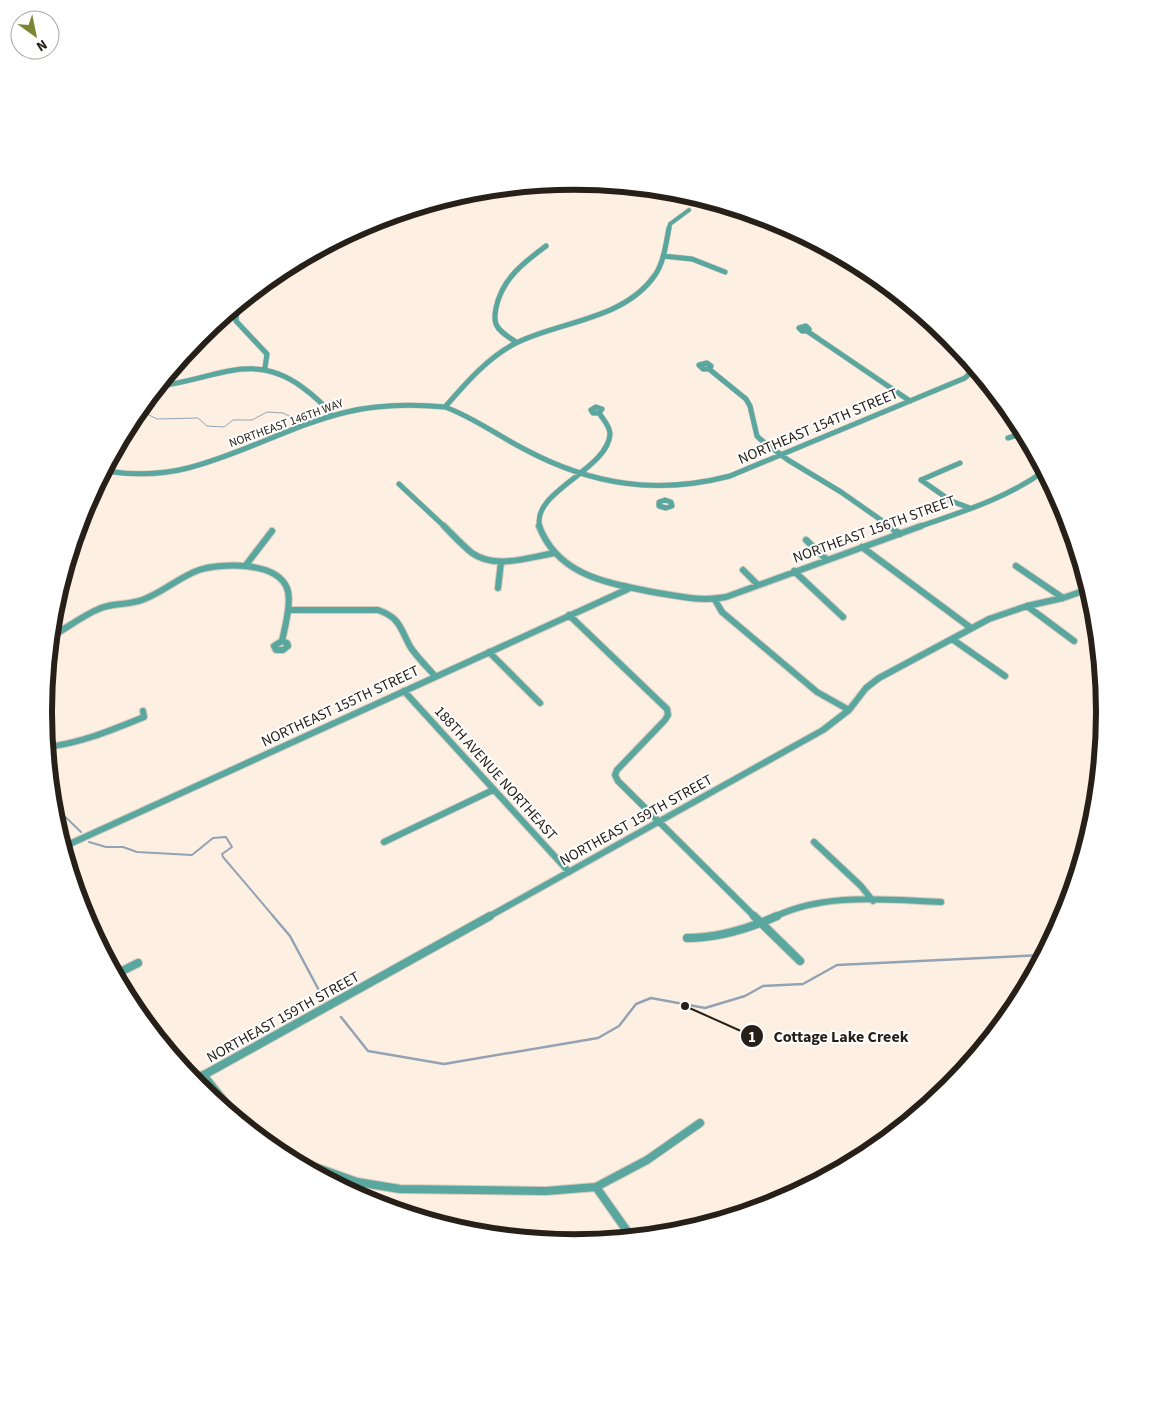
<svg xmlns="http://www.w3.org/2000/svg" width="1149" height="1425" font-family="'Source Sans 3',sans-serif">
	<rect width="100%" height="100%" fill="#fdf0e3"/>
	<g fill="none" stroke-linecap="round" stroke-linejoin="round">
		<path stroke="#93a3b3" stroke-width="1" d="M 139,410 L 157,419 L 198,418 L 207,426 L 224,427 L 233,420 L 252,420 L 267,412 L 283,413 L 299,421"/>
		<path stroke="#93a3b3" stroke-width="2" d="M 53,808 L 56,808 L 81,832
			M 89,842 L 106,847 L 123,847 L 137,852 L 192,855 L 213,838 L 226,837 L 232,847 L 222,854 L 223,857 L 274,917"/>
		<path stroke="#93a3b3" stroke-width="2.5" d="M 273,916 L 290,936 L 322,996
			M 341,1017 L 368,1051 L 444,1064 L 598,1038 L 619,1026 L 636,1004 L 651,998 L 705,1008 L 745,996 L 763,986 L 803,984 L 837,965 L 1044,955"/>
		<defs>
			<path id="street-far3" d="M 669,229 L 670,224 L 689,210"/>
			<path id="street-far2" d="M 663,256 L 692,259 L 725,272
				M 900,296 L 907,302
				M 237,306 L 236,321 L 267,354 L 265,368
				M 806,326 L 809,329 L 807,331 L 802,331 L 799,328 Z
				M 807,331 L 910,401
				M 516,342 C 509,337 499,332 496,324 C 494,319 495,313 496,308 C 502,279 523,263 546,246
				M 707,363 L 711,366 L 709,369 L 703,369 L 699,365 Z
				M 709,369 L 746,399 L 750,406 L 757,436 L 760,439 L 788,460 L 841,492 L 891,527
				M 159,386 C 213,380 253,350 302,387 C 313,395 324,404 332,416
				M 445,407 C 475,418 498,436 526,450 C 592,485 657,495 730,476 L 965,378 L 975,368
				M 596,407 L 602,409 L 599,413 L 593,413 L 591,410 Z
				M 1008,438 L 1024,433
				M 105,471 C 132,475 161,475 188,468 C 243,454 292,425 347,412 C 380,404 411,404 445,407 C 466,383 487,358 516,343 C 560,321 624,320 655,275 C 664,262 666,243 669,228
				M 921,480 L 951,501 L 970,508
				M 921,480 L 960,463
				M 399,484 L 445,527
				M 96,487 L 108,472
				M 665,500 L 671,502 L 672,506 L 666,508 L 659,506 L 659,502 Z
				M 540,527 C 530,492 608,470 610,434 C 610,426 603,419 599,413
				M 918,527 C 961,512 1006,499 1044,471"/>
			<path id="street-far1" d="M 444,526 C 453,535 462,545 472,553 C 496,570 529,557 555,553
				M 539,526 C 558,576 608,583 653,592 C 678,596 701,602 726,597 L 921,526
				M 889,526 L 900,534
				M 806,540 L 827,560
				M 862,547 L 971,628
				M 246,565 L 272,531
				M 1016,566 L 1063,598
				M 743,570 L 758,585
				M 794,571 L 843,617
				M 498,588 L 501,562
				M 715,600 L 722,612 L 817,692 L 849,710
				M 1027,606 L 1074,641
				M 288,610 L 378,610 C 401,618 400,629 411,648 C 418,658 427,667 435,676
				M 569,615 L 667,709 L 668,715 L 665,720 L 617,770 L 615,775 L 618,781 L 755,917
				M 51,637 C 67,628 83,615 101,608 C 113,603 129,605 142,600 C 162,593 179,577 199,570 C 221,563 276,561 287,588 C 292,601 285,627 282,641
				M 952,639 L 1005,676
				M 282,641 L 287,643 L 288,646 L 283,650 L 276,650 L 274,646 Z
				M 489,652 L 540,703
				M 404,691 L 569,872
				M 47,747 C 81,743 112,730 144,717 L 143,711
				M 1096,789 L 1098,790
				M 384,842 L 493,790
				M 814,842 L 861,886 L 873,901
				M 63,847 L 628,589
				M 488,917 L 823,730 L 849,710 L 866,688 L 879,678 L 989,619 L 1027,606 L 1063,598 L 1089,589
				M 774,917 C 826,892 886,900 941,902"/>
			<path id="street" d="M 754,916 L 800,961
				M 687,938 C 719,938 748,929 777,916
				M 116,974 L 138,963
				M 203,1075 L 240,1121
				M 193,1081 L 490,916
				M 257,1135 L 280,1150 L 315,1167 L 357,1182 L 400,1189 L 546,1191 L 596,1187 L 647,1160 L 700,1123
				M 596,1187 L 632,1238"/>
		</defs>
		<use href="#street-far3" stroke="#d6cbbe" stroke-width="5"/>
		<use href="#street-far2" stroke="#d6cbbe" stroke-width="6"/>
		<use href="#street-far1" stroke="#d6cbbe" stroke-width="8"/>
		<use href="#street" stroke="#d6cbbe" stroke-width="10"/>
		<use href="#street-far3" stroke="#59a79f" stroke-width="4"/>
		<use href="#street-far2" stroke="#59a79f" stroke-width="5"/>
		<use href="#street-far1" stroke="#59a79f" stroke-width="6"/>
		<use href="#street" stroke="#59a79f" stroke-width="8"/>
	</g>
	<g text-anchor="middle" stroke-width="4" stroke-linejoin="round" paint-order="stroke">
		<g font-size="12" fill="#272018" stroke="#fff">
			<text transform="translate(286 423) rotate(-20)" y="4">NORTHEAST 146TH WAY</text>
		</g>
		<g font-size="15" fill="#272018" stroke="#fff">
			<text transform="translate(818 426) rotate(-23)" y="5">NORTHEAST 154TH STREET</text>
			<text transform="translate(874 529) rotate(-20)" y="5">NORTHEAST 156TH STREET</text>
			<text transform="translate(340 706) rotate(-25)" y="5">NORTHEAST 155TH STREET</text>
			<text transform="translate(496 773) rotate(48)" y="5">188TH AVENUE NORTHEAST</text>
			<text transform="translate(636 820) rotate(-29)" y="5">NORTHEAST 159TH STREET</text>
			<text transform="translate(283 1017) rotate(-29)" y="5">NORTHEAST 159TH STREET</text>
		</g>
	</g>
	<path d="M0 0H1149V1425H0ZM52 712a522 522 0 1 1 1044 0a522 522 0 1 1-1044 0Z" fill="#fff" fill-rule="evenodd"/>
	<path fill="none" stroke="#272018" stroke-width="6" d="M52 712a522 522 0 1 1 1044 0a522 522 0 1 1-1044 0Z"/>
	<path fill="none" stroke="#272018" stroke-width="2" d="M685 1006L752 1036"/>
	<g fill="#272018" stroke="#fff" stroke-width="2">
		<circle cx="685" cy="1006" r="5"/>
		<circle cx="752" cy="1036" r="12"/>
	</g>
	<g font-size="15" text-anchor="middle" font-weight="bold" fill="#fff">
		<text x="752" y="1042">1</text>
	</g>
	<g font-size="16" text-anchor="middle" font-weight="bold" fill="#272018" stroke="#fff" stroke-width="4" stroke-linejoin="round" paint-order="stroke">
		<text x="841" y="1042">Cottage Lake Creek</text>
	</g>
	<g transform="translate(35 35) rotate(147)"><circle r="24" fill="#ffffff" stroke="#a9a6a3"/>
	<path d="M0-4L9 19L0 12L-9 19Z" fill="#7b8633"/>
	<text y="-8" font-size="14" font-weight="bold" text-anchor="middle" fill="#272018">N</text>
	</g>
</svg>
